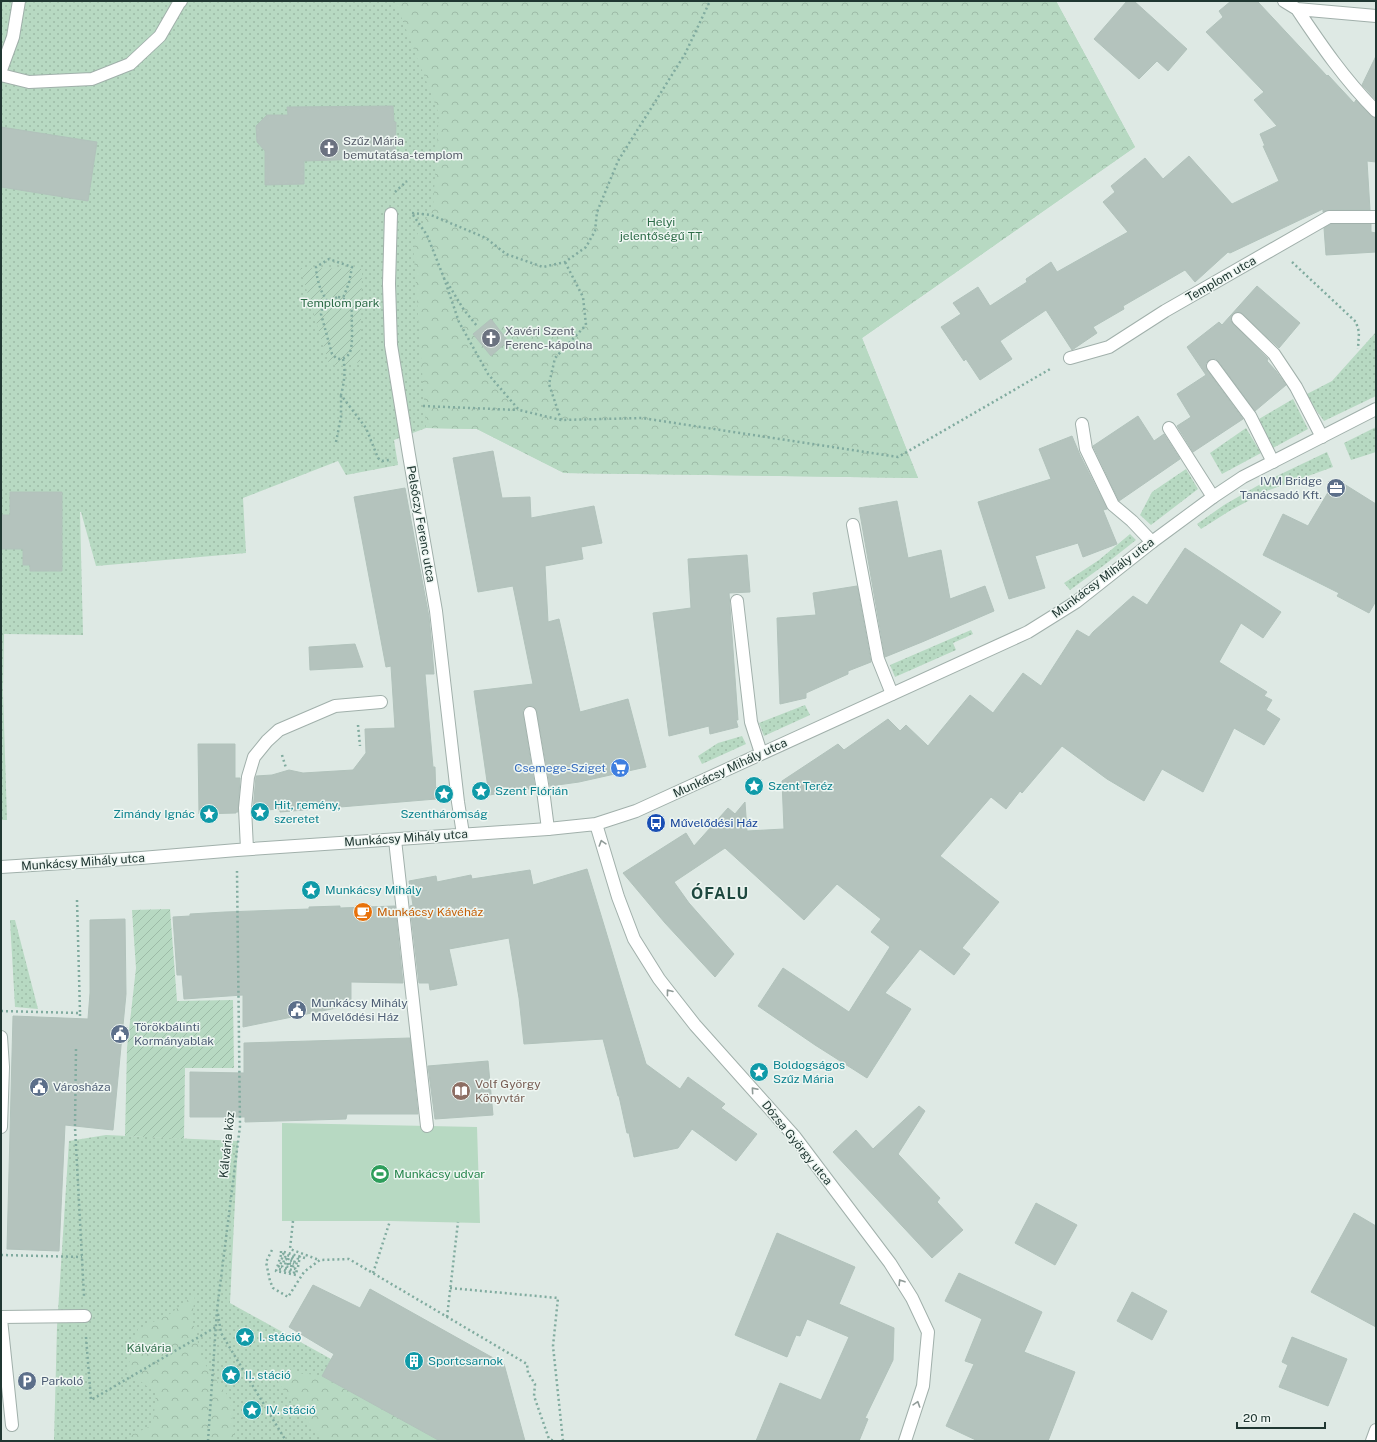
<svg xmlns="http://www.w3.org/2000/svg" width="1377" height="1442" font-family="'Public Sans',sans-serif">
	<defs>
		<pattern id="grass-dots" width="8" height="8" patternUnits="userSpaceOnUse"><rect width="8" height="8" fill="#b7d9c2"/><path d="M2 2h.1M6 6h.1" fill="none" stroke="#9dbba7" stroke-width="1.8" stroke-linecap="round"/></pattern>
		<pattern id="forest-crowns" width="20" height="18" patternUnits="userSpaceOnUse"><rect width="20" height="18" fill="#b7d9c2"/><path d="M2 6a3 3 0 1 1 6 0M12 15a3 3 0 1 1 6 0" fill="none" stroke="#9dbba7"/></pattern>
		<pattern id="garden-furrows" width="10" height="10" patternUnits="userSpaceOnUse"><rect width="10" height="10" fill="#b7d9c2"/><path d="M-1 1l2-2M0 10L10 0M9 11l2-2" fill="none" stroke="#9dbba7"/></pattern>
	</defs>
	<rect width="100%" height="100%" fill="#dee9e4"/>
	<path fill="url(#grass-dots)" d="M 1,1 L 1056,1 L 1135,147 L 862,338 L 918,478 L 564,473 L 477,429 L 426,428 L 394,440 L 398,465 L 346,475 L 338,461 L 243,498 L 246,553 L 96,566 L 81,512 L 80,512 L 83,635 L 4,634 L 3,691 L 7,820 L 1,820 Z
		M 1376,332 L 1376,396 L 1324,421 L 1305,395 L 1332,381 Z
		M 1293,399 L 1308,429 L 1273,448 L 1259,419 Z
		M 1376,427 L 1376,452 L 1351,460 L 1344,443 Z
		M 1246,428 L 1261,453 L 1222,474 L 1210,453 Z
		M 1327,452 L 1333,467 L 1269,490 L 1231,510 L 1201,529 L 1197,524 L 1224,505 L 1264,482 Z
		M 1186,469 L 1198,489 L 1151,525 L 1140,515 L 1152,492 Z
		M 1130,534 L 1136,540 L 1103,566 L 1070,590 L 1064,583 L 1099,560 Z
		M 971,630 L 973,634 L 953,643 L 956,650 L 895,677 L 890,665 Z
		M 805,705 L 810,715 L 764,736 L 759,723 Z
		M 742,736 L 746,744 L 702,764 L 698,756 L 718,743 Z
		M 10,920 L 15,920 L 38,1009 L 15,1007 Z
		M 106,1135 L 238,1141 L 230,1303 L 331,1359 L 323,1376 L 440,1441 L 54,1441 L 57,1327 L 69,1141 Z"/>
	<path fill="url(#forest-crowns)" d="M 395,1 L 1056,1 L 1135,147 L 862,338 L 918,478 L 564,473 L 477,429 L 426,428 L 413,242 L 433,207 L 439,114 Z
		M 195,1294 L 192,1318 L 202,1360 L 230,1399 L 235,1441 L 126,1441 L 129,1436 L 153,1425 L 156,1393 L 127,1371 L 138,1329 L 170,1314 Z
		M 267,1368 L 322,1376 L 440,1441 L 323,1441 Z"/>
	<path fill="url(#garden-furrows)" d="M 300,268 L 362,269 L 360,362 L 345,366 L 329,364 Z
		M 170,909 L 177,1001 L 233,1000 L 234,1068 L 185,1068 L 184,1139 L 125,1136 L 127,1048 L 136,968 L 132,910 Z"/>
	<path fill="#b7d9c2" d="M 282,1123 L 477,1127 L 480,1223 L 390,1221 L 282,1221 Z"/>
	<path fill="#b4c3bd" stroke="#b1c2bb" d="M 1127,1 L 1134,1 L 1187,49 L 1168,71 L 1157,61 L 1139,79 L 1094,39 Z
		M 1231,1 L 1258,2 L 1327,76 L 1328,75 L 1354,103 L 1356,100 L 1371,116 L 1376,118 L 1376,162 L 1367,161 L 1370,210 L 1329,210 L 1323,212 L 1323,209 L 1230,253 L 1228,252 L 1195,282 L 1185,270 L 1123,306 L 1124,309 L 1093,327 L 1097,333 L 1072,350 L 1046,310 L 1000,341 L 1012,359 L 980,380 L 966,359 L 964,361 L 941,327 L 961,314 L 953,303 L 978,287 L 990,306 L 1027,282 L 1026,279 L 1051,262 L 1057,272 L 1128,232 L 1103,202 L 1115,192 L 1111,186 L 1145,158 L 1163,179 L 1189,156 L 1232,204 L 1279,181 L 1263,146 L 1265,146 L 1260,134 L 1277,126 L 1254,100 L 1264,92 L 1206,32 L 1223,17 L 1219,11 Z
		M 1376,56 L 1376,100 L 1362,85 Z
		M 393,106 L 394,122 L 396,122 L 395,158 L 304,161 L 304,184 L 265,185 L 265,151 L 257,142 L 256,126 L 267,115 L 288,115 L 287,107 Z
		M 1,127 L 97,142 L 88,201 L 1,187 Z
		M 1331,224 L 1371,224 L 1371,232 L 1376,233 L 1376,252 L 1326,255 L 1324,228 Z
		M 1257,286 L 1300,323 L 1279,348 L 1240,312 L 1233,314 L 1231,318 L 1231,321 L 1268,359 L 1267,361 L 1276,371 L 1286,385 L 1255,411 L 1219,362 L 1216,359 L 1209,360 L 1206,363 L 1207,370 L 1243,419 L 1193,452 L 1177,426 L 1191,417 L 1177,394 L 1206,375 L 1187,347 L 1219,322 L 1222,325 Z
		M 491,319 L 508,341 L 491,356 L 473,334 Z
		M 1138,416 L 1154,441 L 1164,434 L 1180,459 L 1119,501 L 1093,446 Z
		M 1072,436 L 1080,455 L 1107,509 L 1103,510 L 1117,544 L 1083,557 L 1078,543 L 1035,556 L 1045,588 L 1009,599 L 978,502 L 1051,479 L 1039,449 Z
		M 493,451 L 502,498 L 530,497 L 531,518 L 594,506 L 602,543 L 581,547 L 583,559 L 545,566 L 548,622 L 559,619 L 580,712 L 628,699 L 646,767 L 579,782 L 550,786 L 537,712 L 533,706 L 528,706 L 523,710 L 523,714 L 535,788 L 489,795 L 474,691 L 533,684 L 513,586 L 478,592 L 453,458 Z
		M 1336,479 L 1376,504 L 1376,601 L 1369,613 L 1337,596 L 1339,593 L 1263,555 L 1283,514 L 1308,526 Z
		M 405,488 L 429,617 L 431,637 L 434,674 L 425,674 L 433,767 L 435,767 L 436,799 L 280,812 L 280,809 L 253,811 L 256,776 L 272,775 L 289,770 L 303,773 L 353,770 L 366,753 L 365,729 L 395,728 L 391,666 L 386,667 L 354,497 Z
		M 10,492 L 62,492 L 62,571 L 30,571 L 30,565 L 23,565 L 23,549 L 1,549 L 1,515 L 10,515 Z
		M 897,501 L 908,558 L 941,550 L 950,599 L 985,586 L 994,611 L 922,642 L 885,657 L 859,508 Z
		M 1185,548 L 1281,612 L 1263,638 L 1241,623 L 1219,662 L 1267,692 L 1264,696 L 1272,700 L 1266,710 L 1280,719 L 1264,745 L 1234,728 L 1203,792 L 1162,769 L 1144,801 L 1107,779 L 1062,746 L 1022,793 L 1020,791 L 1006,809 L 991,797 L 940,856 L 999,902 L 962,948 L 970,954 L 954,975 L 920,949 L 885,993 L 911,1009 L 867,1078 L 815,1045 L 758,1006 L 783,968 L 849,1012 L 890,947 L 871,932 L 881,919 L 837,884 L 804,920 L 725,848 L 674,882 L 689,903 L 734,954 L 715,977 L 665,923 L 623,873 L 686,833 L 694,846 L 728,808 L 735,814 L 745,802 L 747,831 L 784,829 L 782,781 L 838,744 L 844,750 L 888,719 L 900,731 L 906,725 L 928,746 L 970,695 L 993,713 L 1023,673 L 1041,686 L 1077,630 L 1089,637 L 1093,632 L 1133,596 L 1147,605 Z
		M 747,555 L 750,592 L 729,593 L 738,720 L 736,720 L 738,727 L 710,734 L 709,726 L 669,736 L 653,613 L 691,608 L 688,559 Z
		M 857,586 L 871,662 L 848,671 L 848,674 L 806,693 L 806,698 L 780,704 L 777,618 L 816,615 L 813,593 Z
		M 355,644 L 363,667 L 310,670 L 309,647 Z
		M 198,744 L 235,744 L 235,778 L 240,778 L 238,812 L 236,812 L 236,813 L 199,814 Z
		M 587,869 L 646,1064 L 680,1089 L 688,1077 L 725,1104 L 721,1108 L 757,1134 L 736,1161 L 692,1129 L 678,1148 L 634,1157 L 629,1133 L 627,1133 L 619,1096 L 618,1096 L 603,1039 L 524,1044 L 519,998 L 509,938 L 449,949 L 457,985 L 430,990 L 429,983 L 419,983 L 410,906 L 413,905 L 409,881 L 436,876 L 437,882 L 471,875 L 472,879 L 530,870 L 533,885 Z
		M 340,906 L 340,908 L 395,906 L 403,983 L 351,982 L 351,1005 L 243,1027 L 243,995 L 184,999 L 182,975 L 177,975 L 173,917 L 190,916 L 190,914 L 225,912 L 309,909 L 309,907 Z
		M 125,919 L 126,994 L 113,1130 L 65,1125 L 59,1251 L 7,1249 L 13,1016 L 88,1019 L 90,993 L 90,920 Z
		M 410,1038 L 418,1114 L 347,1114 L 346,1119 L 245,1122 L 245,1117 L 190,1117 L 190,1072 L 244,1073 L 244,1043 Z
		M 488,1061 L 493,1115 L 435,1119 L 428,1066 Z
		M 919,1106 L 925,1111 L 898,1154 L 940,1198 L 937,1202 L 963,1230 L 932,1258 L 833,1152 L 856,1130 L 873,1149 Z
		M 1036,1203 L 1077,1225 L 1055,1265 L 1015,1243 Z
		M 1354,1213 L 1376,1226 L 1376,1327 L 1311,1292 Z
		M 777,1233 L 855,1267 L 839,1304 L 894,1328 L 893,1360 L 865,1418 L 868,1419 L 859,1441 L 756,1441 L 780,1383 L 821,1400 L 849,1337 L 807,1319 L 800,1336 L 796,1335 L 787,1357 L 735,1335 Z
		M 959,1273 L 1042,1312 L 1024,1352 L 1075,1372 L 1048,1441 L 978,1441 L 946,1426 L 974,1364 L 965,1361 L 982,1319 L 945,1301 Z
		M 313,1285 L 360,1308 L 370,1289 L 504,1364 L 525,1441 L 440,1441 L 322,1376 L 334,1354 L 289,1327 Z
		M 1132,1292 L 1167,1311 L 1152,1340 L 1117,1321 Z
		M 1292,1337 L 1347,1359 L 1328,1406 L 1279,1387 L 1288,1365 L 1282,1362 Z"/>
	<g fill="none" stroke-linecap="round" stroke-linejoin="round">
		<defs>
			<path id="service" d="M 1,70 L 13,37 L 19,1
				M 1,75 L 29,82 L 92,79 L 130,64 L 160,36 L 179,3 L 181,1
				M 1238,319 L 1274,354 L 1296,387 L 1322,437
				M 1213,366 L 1250,416 L 1273,462
				M 1082,424 L 1086,449 L 1113,505 L 1132,521 L 1152,542
				M 1169,428 L 1213,497
				M 853,525 L 878,659 L 892,694
				M 737,601 L 751,722 L 761,753
				M 530,713 L 543,790 L 548,829
				M 395,840 L 427,1126
				M 247,849 L 245,808 L 248,777 L 254,757 L 267,741 L 279,730 L 335,706 L 381,702
				M 1,1037 L 3,1067 L 1,1127
				M 1,1317 L 85,1316
				M 1,1319 L 12,1425"/>
			<path id="minor" d="M 1284,1 L 1297,9 L 1376,16
				M 1297,9 C 1321,45 1345,80 1376,111
				M 391,214 L 389,284 L 391,345 L 409,455 L 436,611 L 458,802 L 463,834
				M 1070,358 L 1109,347 L 1165,311 L 1329,217 L 1376,217
				M 596,824 L 618,897 L 634,939 L 659,979 L 695,1025 L 795,1137 L 890,1263 L 912,1298 L 928,1332 L 923,1386 L 905,1441
				M 1,867 L 141,858 L 237,850 L 548,829 L 596,824 L 636,811 L 1028,632 L 1076,602 L 1152,542 L 1213,497 L 1243,477 L 1376,409
				M 1372,1441 L 1376,1430"/>
		</defs>
		<use href="#service" stroke="#a1b0ab" stroke-width="14"/>
		<use href="#minor" stroke="#a1b0ab" stroke-width="14"/>
		<path stroke="#80ab9f" stroke-width="2.5" stroke-dasharray="2 3" stroke-linecap="butt" d="M 395,192 L 407,181
			M 412,213 L 431,215 L 486,238 L 506,254 L 543,267 L 565,262 L 586,247 L 595,231 L 597,212 L 618,161 L 685,54 L 710,1
			M 413,215 L 427,235 L 444,278
			M 1292,262 L 1356,322 L 1359,332 L 1358,349
			M 444,278 L 459,322 L 488,374 L 519,410 L 561,420 L 642,418 L 898,457 L 1052,368
			M 447,282 L 464,310 L 477,326
			M 338,297 C 347,298 350,304 352,312 C 351,322 354,347 349,354 C 346,358 342,359 337,359 L 332,354 L 321,314 L 323,306 L 327,301 Z
			M 327,301 C 320,290 317,281 316,267 L 329,259 L 352,267 L 349,283 L 343,298
			M 343,359 C 346,371 344,383 341,395 L 366,428 L 378,458 L 382,461 L 389,460
			M 423,406 L 518,410
			M 561,420 L 549,384 L 555,358 L 586,325 L 583,297 L 565,262
			M 336,442 L 341,417 L 341,395
			M 358,725 L 360,746
			M 282,755 L 286,768
			M 77,900 L 80,1013
			M 1,1011 L 80,1013 L 80,1018
			M 76,1049 L 75,1127 L 84,1296
			M 293,1221 L 290,1249 L 319,1260
			M 272,1250 L 266,1262 L 270,1281 L 273,1288 L 288,1297 L 304,1272 L 320,1260 L 349,1259 L 527,1364 L 528,1373 L 535,1384 L 534,1396 L 549,1439 L 554,1441
			M 281,1253 L 281,1251 L 305,1258 L 307,1255
			M 1,1255 L 82,1257
			M 281,1255 L 276,1271 L 296,1275 L 297,1269 L 295,1269 L 298,1258 L 296,1257
			M 288,1260 L 289,1258 L 285,1257 L 282,1267 L 292,1270 L 295,1260 L 291,1258 L 292,1256
			M 288,1265 L 288,1262 L 290,1263 L 289,1267 L 285,1266 L 286,1259 L 292,1261
			M 278,1266 L 280,1267 L 283,1254 L 294,1257
			M 291,1267 L 292,1263 L 294,1264
			M 298,1267 L 300,1256
			M 279,1269 L 294,1273 L 294,1271
			M 373,1273 L 390,1221
			M 450,1288 L 558,1298 L 553,1346 L 563,1441
			M 218,1314 L 221,1333 L 286,1441
			M 447,1317 L 458,1222
			M 86,1337 L 91,1400 L 216,1327
			M 208,1441 L 217,1310 L 240,1126 L 237,871"/>
		<use href="#service" stroke="#fff" stroke-width="12"/>
		<use href="#minor" stroke="#fff" stroke-width="12"/>
	</g>
	<defs><path id="oneway-chevron" d="M-2-3.5L2.5 0L-2 3.5" fill="none" stroke-width="1.6" stroke-linecap="round" stroke-linejoin="round"/></defs>
	<g stroke="#909b98">
		<use href="#oneway-chevron" transform="translate(602 843) rotate(-107)"/>
		<use href="#oneway-chevron" transform="translate(669 992) rotate(-128)"/>
		<use href="#oneway-chevron" transform="translate(754 1090) rotate(-131)"/>
		<use href="#oneway-chevron" transform="translate(901 1282) rotate(-122)"/>
		<use href="#oneway-chevron" transform="translate(917 1404) rotate(-72)"/>
	</g>
	<defs>
		<symbol id="church-disc" viewBox="-11 -11 22 22"><circle r="9.5" fill="#6b7280" stroke="#eef6f2"/><path d="M-1.2-6h2.4v3.5h3.3v2.4h-3.3V6h-2.4V-.1h-3.3v-2.4h3.3Z" fill="#fff"/></symbol>
		<symbol id="office-disc" viewBox="-11 -11 22 22"><circle r="9.5" fill="#5c6f8a" stroke="#eef6f2"/><path d="M-6-3h4V-5.5h4V-3h4V5H-6ZM-1-4.5V-3h2v-1.5ZM-6 0V1H6V0Z" fill="#fff"/></symbol>
		<symbol id="supermarket-disc" viewBox="-11 -11 22 22"><circle r="9.5" fill="#3f7fe0" stroke="#eef6f2"/><path d="M-6-5.5h2.5l.6 2H6L4.5 2H-2.5L-4.4-4H-6ZM-1.5 3.2a1.3 1.3 0 1 0 .1 0ZM3 3.2a1.3 1.3 0 1 0 .1 0Z" fill="#fff"/></symbol>
		<symbol id="sight-disc" viewBox="-11 -11 22 22"><circle r="9.5" fill="#0f9aa8" stroke="#eef6f2"/><path d="M0-6L1.8-2.2L6-1.7L2.9 1.2L3.7 5.4L0 3.3L-3.7 5.4L-2.9 1.2L-6-1.7L-1.8-2.2Z" fill="#fff"/></symbol>
		<symbol id="bus-disc" viewBox="-11 -11 22 22"><circle r="9.5" fill="#1a4fb4" stroke="#eef6f2"/><path d="M-5-6H5V4H4V6H2V4H-2V6H-4V4H-5ZM-3.5-4V0h7V-4ZM-3.5 1.2v1.5H-2V1.2ZM2 1.2v1.5H3.5V1.2Z" fill="#fff"/></symbol>
		<symbol id="cafe-disc" viewBox="-11 -11 22 22"><circle r="9.5" fill="#e8710a" stroke="#eef6f2"/><path d="M-5.5-4.5H6V0H3Q3 3.5 0 3.5H-2.5Q-5.5 3.5-5.5 0ZM3-3.2v2h1.7v-2ZM-6 4.5H4V6H-6Z" fill="#fff"/></symbol>
		<symbol id="civic-disc" viewBox="-11 -11 22 22"><circle r="9.5" fill="#5c6f8a" stroke="#eef6f2"/><path d="M-.6-6.5H3V-4.5H.6V-3L4-1V1h2V6H-6V1h2V-1L-.6-3ZM-1.2 2.5V6h2.4V2.5Z" fill="#fff"/></symbol>
		<symbol id="library-disc" viewBox="-11 -11 22 22"><circle r="9.5" fill="#8d6e63" stroke="#eef6f2"/><path d="M-6-4Q-3-5.5-.7-3.5V5Q-3 3-6 4ZM6-4Q3-5.5 .7-3.5V5Q3 3 6 4Z" fill="#fff"/></symbol>
		<symbol id="stadium-disc" viewBox="-11 -11 22 22"><circle r="9.5" fill="#2e9e5b" stroke="#eef6f2"/><path d="M0-5a6.5 5 0 1 0 0 10a6.5 5 0 1 0 0-10ZM-3.5-1.8h7v3.6h-7Z" fill="#fff"/></symbol>
		<symbol id="building-disc" viewBox="-11 -11 22 22"><circle r="9.5" fill="#0f9aa8" stroke="#eef6f2"/><path d="M-4-6H4V6H1V3H-1V6H-4ZM-2.5-4.3h1.7v1.8h-1.7ZM.8-4.3h1.7v1.8H.8ZM-2.5-1h1.7V.8h-1.7ZM.8-1h1.7V.8H.8Z" fill="#fff"/></symbol>
		<symbol id="parking-disc" viewBox="-11 -11 22 22"><circle r="9.5" fill="#5c6f8a" stroke="#eef6f2"/><path d="M-3.5-5.5H1a3.5 3.5 0 0 1 0 7H-1V5.5H-3.5ZM-1-3.4V-.6H.8a1.4 1.4 0 0 0 0-2.8Z" fill="#fff"/></symbol>
	</defs>
	<g fill-rule="evenodd">
		<use href="#church-disc" x="318" y="137" width="22" height="22"/>
		<use href="#church-disc" x="480" y="327" width="22" height="22"/>
		<use href="#office-disc" x="1325" y="477" width="22" height="22"/>
		<use href="#supermarket-disc" x="609" y="757" width="22" height="22"/>
		<use href="#sight-disc" x="743" y="775" width="22" height="22"/>
		<use href="#sight-disc" x="470" y="780" width="22" height="22"/>
		<use href="#sight-disc" x="433" y="783" width="22" height="22"/>
		<use href="#sight-disc" x="249" y="801" width="22" height="22"/>
		<use href="#sight-disc" x="198" y="803" width="22" height="22"/>
		<use href="#bus-disc" x="645" y="812" width="22" height="22"/>
		<use href="#sight-disc" x="300" y="879" width="22" height="22"/>
		<use href="#cafe-disc" x="352" y="901" width="22" height="22"/>
		<use href="#civic-disc" x="286" y="999" width="22" height="22"/>
		<use href="#civic-disc" x="109" y="1023" width="22" height="22"/>
		<use href="#sight-disc" x="748" y="1061" width="22" height="22"/>
		<use href="#civic-disc" x="28" y="1076" width="22" height="22"/>
		<use href="#library-disc" x="450" y="1080" width="22" height="22"/>
		<use href="#stadium-disc" x="369" y="1163" width="22" height="22"/>
		<use href="#sight-disc" x="234" y="1326" width="22" height="22"/>
		<use href="#building-disc" x="403" y="1350" width="22" height="22"/>
		<use href="#sight-disc" x="220" y="1364" width="22" height="22"/>
		<use href="#parking-disc" x="16" y="1370" width="22" height="22"/>
		<use href="#sight-disc" x="241" y="1399" width="22" height="22"/>
	</g>
	<g text-anchor="middle" stroke-width="3" stroke-linejoin="round" paint-order="stroke">
		<g font-size="12" fill="#5b616d" stroke="#eef6f2" text-anchor="start">
			<text x="343" y="145">Szűz Mária<tspan x="343" dy="14">bemutatása-templom</tspan></text>
			<text x="505" y="335">Xavéri Szent<tspan x="505" dy="14">Ferenc-kápolna</tspan></text>
		</g>
		<g font-size="12" fill="#2d6c48" stroke="#eef6f2">
			<text x="661" y="226">Helyi<tspan x="661" dy="14">jelentőségű TT</tspan></text>
			<text x="340" y="307">Templom park</text>
			<text x="149" y="1352">Kálvária</text>
		</g>
		<g font-size="12" fill="#203732" stroke="#eef6f2">
			<text transform="translate(1221 279) rotate(-30)" y="4">Templom utca</text>
			<text transform="translate(421 524) rotate(80)" y="4">Pelsőczy Ferenc utca</text>
			<text transform="translate(1103 578) rotate(-37)" y="4">Munkácsy Mihály utca</text>
			<text transform="translate(730 768) rotate(-25)" y="4">Munkácsy Mihály utca</text>
			<text transform="translate(406 838) rotate(-4)" y="4">Munkácsy Mihály utca</text>
			<text transform="translate(83 862) rotate(-4)" y="4">Munkácsy Mihály utca</text>
			<text transform="translate(797 1143) rotate(51)" y="4">Dózsa György utca</text>
			<text transform="translate(227 1145) rotate(-84)" y="4">Kálvária köz</text>
		</g>
		<g font-size="12" fill="#4e5e75" stroke="#eef6f2" text-anchor="start">
			<text x="1322" y="485" text-anchor="end">IVM Bridge<tspan x="1322" dy="14">Tanácsadó Kft.</tspan></text>
			<text x="311" y="1007">Munkácsy Mihály<tspan x="311" dy="14">Művelődési Ház</tspan></text>
			<text x="134" y="1031">Törökbálinti<tspan x="134" dy="14">Kormányablak</tspan></text>
			<text x="53" y="1091">Városháza</text>
			<text x="41" y="1385">Parkoló</text>
		</g>
		<g font-size="12" fill="#366cbe" stroke="#eef6f2" text-anchor="end">
			<text x="606" y="772">Csemege-Sziget</text>
		</g>
		<g font-size="12" fill="#0d838f" stroke="#eef6f2" text-anchor="start">
			<text x="768" y="790">Szent Teréz</text>
			<text x="495" y="795">Szent Flórián</text>
			<text x="274" y="809">Hit, remény,<tspan x="274" dy="14">szeretet</tspan></text>
			<text x="195" y="818" text-anchor="end">Zimándy Ignác</text>
			<text x="444" y="818" text-anchor="middle">Szentháromság</text>
			<text x="325" y="894">Munkácsy Mihály</text>
			<text x="773" y="1069">Boldogságos<tspan x="773" dy="14">Szűz Mária</tspan></text>
			<text x="259" y="1341">I. stáció</text>
			<text x="428" y="1365">Sportcsarnok</text>
			<text x="245" y="1379">II. stáció</text>
			<text x="266" y="1414">IV. stáció</text>
		</g>
		<g font-size="12" fill="#164399" stroke="#eef6f2" text-anchor="start">
			<text x="670" y="827">Művelődési Ház</text>
		</g>
		<g font-size="12" fill="#c56008" stroke="#eef6f2" text-anchor="start">
			<text x="377" y="916">Munkácsy Kávéház</text>
		</g>
		<g font-size="12" fill="#785e54" stroke="#eef6f2" text-anchor="start">
			<text x="475" y="1088">Volf György<tspan x="475" dy="14">Könyvtár</tspan></text>
		</g>
		<g font-size="12" fill="#27864d" stroke="#eef6f2" text-anchor="start">
			<text x="394" y="1178">Munkácsy udvar</text>
		</g>
		<g font-size="16" font-weight="bold" letter-spacing="1" fill="#1e483f" stroke="#eef6f2">
			<text x="720" y="899">ÓFALU</text>
		</g>
	</g>
	<rect width="1377" height="1442" fill="none" stroke="#203732" stroke-width="4"/>
	<path d="M1237 1422v6h88v-6" fill="none" stroke="#203732" stroke-width="2"/>
	<text x="1243" y="1422" font-size="12" fill="#203732" stroke="#eef6f2" stroke-width="3" paint-order="stroke">20 m</text>
</svg>
